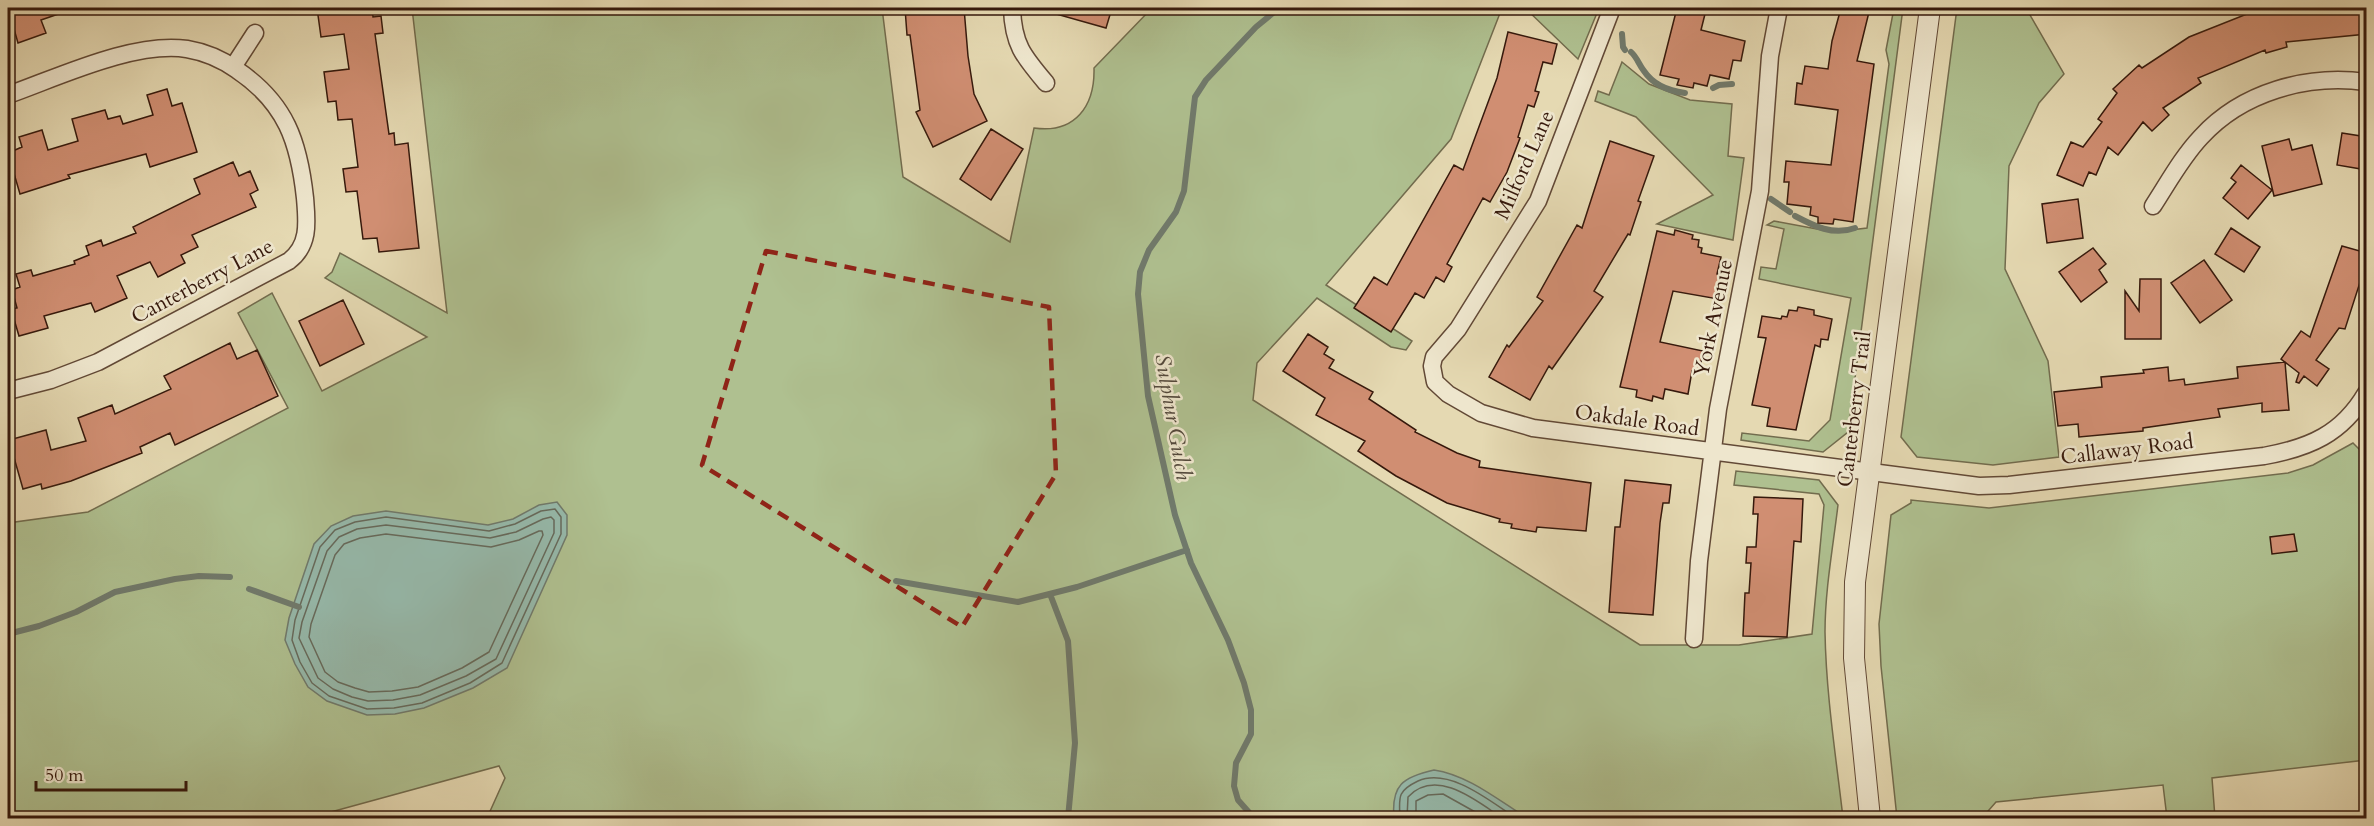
<svg xmlns="http://www.w3.org/2000/svg" width="2374" height="826" font-family="Cardo,serif">
	<rect width="100%" height="100%" fill="#e5d9b2"/>
	<filter id="stains"><feTurbulence type="fractalNoise" baseFrequency=".00333" numOctaves="4"/><feColorMatrix values="0 0 0 0 .2 0 0 0 0 .09 0 0 0 0 .02 0 0 0 .5 -.17"/></filter>
	<radialGradient id="worn" r=".72"><stop offset=".6" stop-color="#630" stop-opacity="0"/><stop offset="1" stop-color="#630" stop-opacity=".3"/></radialGradient>
	<path fill="#afc090" stroke="#726c4e" stroke-width="1.5" d="M 412,8 L 882,8 L 903,177 L 1010,242 L 1034,128 C 1075,134 1095,106 1094,68 L 1152,8 L 1502,8 L 1451,139 L 1326,285 L 1412,341 L 1406,350 L 1391,347 L 1317,298 L 1257,363 L 1253,400 L 1640,645 L 1739,645 L 1812,634 L 1824,505 L 1819,494 L 1734,485 L 1736,471 L 1819,480 L 1838,505 C 1833,547 1825,590 1825,632 C 1826,694 1836,757 1843,818 L 487,818 L 505,778 L 499,766 L 309,818 L 8,818 L 8,523 L 88,512 L 288,408 L 238,313 L 272,293 L 322,391 L 427,337 L 325,278 L 332,272 L 340,253 L 447,313 Z
		M 1525,8 L 1591,8 L 1597,13 L 1578,59 Z
		M 1894,8 L 1903,8 L 1848,432 L 1823,452 L 1741,440 L 1742,433 L 1809,441 L 1830,420 L 1851,298 L 1759,279 L 1761,267 L 1776,269 L 1784,229 L 1767,225 L 1774,221 L 1833,232 L 1867,228 L 1889,64 L 1886,50 Z
		M 1957,8 L 2026,8 L 2064,74 L 2039,103 L 2009,166 L 2005,269 L 2048,361 L 2059,457 L 1993,465 L 1917,457 L 1901,437 Z
		M 1622,62 L 1649,84 L 1690,100 L 1732,104 L 1728,156 L 1744,158 L 1733,240 L 1657,224 L 1713,195 L 1636,117 L 1595,101 L 1598,91 L 1609,95 Z
		M 2353,443 L 2366,456 L 2366,760 L 2212,778 L 2215,818 L 2167,818 L 2163,785 L 1996,802 L 1982,818 L 1897,818 L 1881,666 L 1879,624 L 1891,515 L 1911,503 L 1911,500 L 1989,508 L 2288,473 L 2313,465 Z"/>
	<path fill="#96baac" stroke="#707a6c" stroke-width="1.5" d="M 557,502 L 567,515 L 567,535 L 507,668 L 473,688 L 424,708 L 395,714 L 367,715 L 327,701 L 308,687 L 295,664 L 285,640 L 289,618 L 314,544 L 331,526 L 353,516 L 386,511 L 488,525 L 513,519 L 539,505 Z
		M 1434,770 C 1468,775 1498,800 1527,818 L 1394,818 C 1391,785 1403,777 1434,770 Z"/>
	<g fill="none" stroke-linecap="round" stroke-linejoin="round">
		<path stroke="#666a5c" stroke-width="1.5" d="M 555,509 L 561,517 L 561,534 L 502,663 L 470,683 L 422,703 L 394,708 L 367,709 L 329,696 L 312,683 L 300,662 L 292,640 L 295,620 L 320,547 L 335,530 L 355,522 L 386,517 L 489,531 L 515,524 L 541,511 Z
			M 551,517 L 554,520 L 554,533 L 496,659 L 466,676 L 420,695 L 393,700 L 368,701 L 352,697 L 333,689 L 318,678 L 299,638 L 302,622 L 327,551 L 339,537 L 357,529 L 386,525 L 490,538 L 516,532 L 543,519 Z
			M 539,531 L 542,531 L 543,535 L 489,652 L 462,668 L 418,687 L 392,691 L 369,692 L 355,688 L 338,682 L 325,672 L 309,637 L 311,624 L 335,555 L 344,544 L 360,538 L 386,534 L 491,547 L 519,540 Z
			M 1400,818 C 1399,797 1397,791 1418,781 C 1450,767 1491,802 1516,818
			M 1407,818 L 1408,797 C 1436,767 1477,801 1502,818
			M 1416,818 L 1416,801 L 1428,795 L 1443,794 L 1486,818"/>
		<path stroke="#707a6c" stroke-width="6" d="M 1622,34 L 1623,47 L 1625,50
			M 1631,52 C 1637,57 1639,65 1644,71 C 1654,86 1669,91 1685,93
			M 1713,88 L 1719,85 L 1732,84
			M 1771,199 L 1790,212
			M 1795,216 C 1814,226 1833,236 1855,228
			M 896,581 L 1018,602 L 1077,587 L 1187,550
			M 249,589 L 299,607
			M 1050,594 L 1068,641 L 1075,743 L 1068,818
			M 8,634 L 39,626 L 76,612 L 115,592 L 175,579 L 199,576 L 230,577
			M 1254,818 L 1238,800 L 1234,786 L 1236,763 L 1251,734 L 1251,710 L 1244,683 L 1228,640 L 1191,563 L 1175,515 L 1148,396 L 1138,294 L 1140,272 L 1149,250 L 1176,212 L 1184,191 L 1195,97 L 1206,80 L 1256,27 L 1279,8"/>
	</g>
	<path fill="#d08e72" stroke="#36190c" stroke-width="1.5" d="M 8,8 L 69,8 L 70,10 L 41,20 L 46,33 L 18,43 Z
		M 317,8 L 372,8 L 373,17 L 381,16 L 383,33 L 375,34 L 389,134 L 394,133 L 395,145 L 408,143 L 419,248 L 379,252 L 377,238 L 363,239 L 357,191 L 346,192 L 343,169 L 358,167 L 352,119 L 338,120 L 336,101 L 328,102 L 324,72 L 349,69 L 344,34 L 321,37 Z
		M 905,8 L 964,8 L 968,56 L 974,94 L 987,121 L 933,147 L 916,112 L 920,110 L 910,35 L 907,35 Z
		M 1049,8 L 1112,8 L 1106,28 L 1049,12 Z
		M 1677,8 L 1705,14 L 1701,30 L 1745,41 L 1741,61 L 1733,60 L 1729,79 L 1710,75 L 1707,86 L 1694,83 L 1693,88 L 1677,85 L 1679,79 L 1660,75 Z
		M 1841,8 L 1870,8 L 1857,61 L 1874,64 L 1853,222 L 1834,219 L 1833,224 L 1818,223 L 1818,217 L 1810,215 L 1811,207 L 1787,204 L 1789,182 L 1784,182 L 1786,161 L 1831,165 L 1838,110 L 1795,104 L 1797,83 L 1802,84 L 1805,66 L 1828,69 L 1832,41 Z
		M 2262,8 L 2367,8 L 2367,34 L 2286,42 L 2287,47 L 2266,53 L 2265,50 L 2198,78 L 2201,83 L 2163,108 L 2169,115 L 2152,131 L 2143,122 L 2118,155 L 2108,147 L 2096,175 L 2089,172 L 2083,186 L 2057,175 L 2071,142 L 2083,147 L 2102,122 L 2098,119 L 2117,93 L 2113,89 L 2139,65 L 2142,68 L 2189,37 Z
		M 1508,32 L 1557,44 L 1552,64 L 1543,62 L 1535,91 L 1539,92 L 1534,107 L 1528,105 L 1518,137 L 1520,138 L 1507,172 L 1490,202 L 1483,198 L 1447,264 L 1452,267 L 1444,282 L 1436,277 L 1424,298 L 1415,293 L 1391,332 L 1354,308 L 1374,277 L 1387,285 L 1454,165 L 1463,170 L 1497,78 Z
		M 167,89 L 172,106 L 182,103 L 197,152 L 150,167 L 146,154 L 68,175 L 70,178 L 20,194 L 8,153 L 22,147 L 19,137 L 42,130 L 48,150 L 78,141 L 72,119 L 105,110 L 108,119 L 120,116 L 123,124 L 153,115 L 147,95 Z
		M 991,129 L 1023,149 L 991,200 L 960,179 Z
		M 2342,133 L 2367,137 L 2367,170 L 2337,165 Z
		M 2289,139 L 2292,150 L 2312,145 L 2322,184 L 2274,196 L 2262,146 Z
		M 1610,141 L 1654,156 L 1638,201 L 1641,202 L 1630,235 L 1628,234 L 1594,291 L 1603,297 L 1552,369 L 1549,366 L 1530,400 L 1489,377 L 1507,345 L 1509,347 L 1543,301 L 1537,297 L 1577,225 L 1582,228 Z
		M 233,162 L 239,176 L 250,171 L 258,190 L 250,194 L 256,207 L 192,235 L 198,247 L 181,255 L 185,263 L 158,277 L 150,262 L 117,276 L 127,298 L 95,312 L 91,303 L 44,316 L 48,328 L 19,336 L 11,309 L 17,308 L 12,290 L 20,287 L 16,274 L 31,270 L 33,276 L 75,264 L 74,261 L 89,255 L 86,246 L 101,240 L 103,246 L 136,233 L 133,227 L 200,194 L 194,179 Z
		M 2241,165 L 2272,190 L 2248,219 L 2223,198 L 2236,182 L 2231,178 Z
		M 2078,199 L 2083,238 L 2047,243 L 2042,204 Z
		M 2231,228 L 2260,247 L 2244,272 L 2215,254 Z
		M 1675,230 L 1693,235 L 1692,239 L 1699,240 L 1698,247 L 1702,248 L 1701,253 L 1721,257 L 1717,274 L 1723,276 L 1718,299 L 1673,291 L 1660,342 L 1703,351 L 1699,373 L 1692,371 L 1688,394 L 1665,389 L 1663,399 L 1653,396 L 1652,401 L 1636,397 L 1637,390 L 1620,387 L 1657,231 L 1674,235 Z
		M 2342,246 L 2367,253 L 2367,277 L 2362,276 L 2345,329 L 2339,328 L 2316,360 L 2329,369 L 2317,386 L 2304,376 L 2299,383 L 2296,382 L 2299,373 L 2281,359 L 2301,331 L 2310,337 Z
		M 2093,248 L 2106,264 L 2099,270 L 2107,282 L 2081,302 L 2059,272 Z
		M 2204,260 L 2232,300 L 2200,323 L 2171,283 Z
		M 2140,279 L 2161,279 L 2161,339 L 2125,339 L 2125,291 L 2139,311 Z
		M 343,300 L 364,344 L 320,366 L 299,321 Z
		M 1798,307 L 1814,310 L 1814,315 L 1832,319 L 1828,340 L 1821,339 L 1820,347 L 1815,345 L 1796,430 L 1767,426 L 1770,408 L 1752,405 L 1766,338 L 1758,337 L 1762,316 L 1781,319 L 1782,316 L 1787,317 L 1789,310 L 1797,311 Z
		M 1308,334 L 1328,347 L 1324,354 L 1334,360 L 1329,368 L 1373,392 L 1369,399 L 1416,430 L 1415,432 L 1457,453 L 1480,461 L 1479,467 L 1591,483 L 1586,531 L 1537,527 L 1536,532 L 1511,528 L 1512,524 L 1499,522 L 1500,519 L 1447,503 L 1396,476 L 1358,451 L 1365,441 L 1316,415 L 1325,398 L 1283,371 Z
		M 230,343 L 237,359 L 257,350 L 278,396 L 175,445 L 170,433 L 140,447 L 142,453 L 71,481 L 42,489 L 41,484 L 23,489 L 9,440 L 46,430 L 51,450 L 86,441 L 78,418 L 112,405 L 115,414 L 171,389 L 164,376 Z
		M 2285,362 L 2289,410 L 2262,412 L 2262,403 L 2218,409 L 2220,417 L 2143,428 L 2143,431 L 2079,437 L 2078,424 L 2058,426 L 2054,392 L 2102,387 L 2101,377 L 2144,373 L 2143,370 L 2168,367 L 2169,381 L 2184,379 L 2185,385 L 2238,378 L 2237,367 Z
		M 1625,480 L 1671,485 L 1669,503 L 1663,503 L 1660,523 L 1653,615 L 1609,612 L 1615,527 L 1620,527 Z
		M 1754,497 L 1803,499 L 1801,542 L 1794,541 L 1787,637 L 1743,636 L 1745,593 L 1749,593 L 1751,563 L 1746,563 L 1747,547 L 1756,547 L 1758,514 L 1753,514 Z
		M 2294,534 L 2297,551 L 2272,554 L 2270,537 Z"/>
	<g fill="none" stroke-linecap="round" stroke-linejoin="round">
		<defs>
			<path id="minor" d="M 1012,8 C 1013,44 1023,56 1046,83
				M 1612,8 L 1538,201 L 1458,329 L 1434,357 L 1432,366 L 1435,382 L 1448,394 L 1481,413 L 1533,428 L 1979,486 L 2009,485 L 2264,456 C 2309,448 2342,434 2366,393
				M 233,67 L 255,33
				M 8,95 C 59,77 134,41 187,49 C 205,52 223,60 237,70 C 286,103 299,142 305,198 C 307,222 310,245 289,261 L 98,362 L 51,380 L 8,391
				M 2153,206 C 2168,183 2182,157 2201,137 C 2242,92 2307,74 2366,82
				M 1694,639 L 1699,561 L 1718,409 L 1760,191 L 1770,56 L 1779,8"/>
			<path id="tertiary" d="M 1870,818 L 1854,658 L 1855,582 L 1930,8"/>
		</defs>
		<use href="#minor" stroke="#624936" stroke-width="19"/>
		<use href="#tertiary" stroke="#624936" stroke-width="22"/>
		<use href="#minor" stroke="#eee6cd" stroke-width="16"/>
		<use href="#tertiary" stroke="#eee6cd" stroke-width="20"/>
	</g>
	<path fill="none" stroke="#8f2418" stroke-width="4.5" stroke-dasharray="12 8" stroke-linejoin="round" d="M 766,251 L 1049,307 L 1056,474 L 962,627 L 702,465 Z"/>
	<g text-anchor="middle" stroke-width="5" stroke-linejoin="round" paint-order="stroke">
		<g font-size="21" fill="#36190c" stroke="#eee6cd">
			<text transform="translate(1524 165) rotate(-66)" y="7">Milford Lane</text>
			<text transform="translate(202 281) rotate(-28)" y="7">Canterberry Lane</text>
			<text transform="translate(1713 318) rotate(-78)" y="7">York Avenue</text>
			<text transform="translate(1854 409) rotate(-83)" y="7">Canterberry Trail</text>
			<text transform="translate(1637 420) rotate(8)" y="7">Oakdale Road</text>
			<text transform="translate(2127 449) rotate(-7)" y="7">Callaway Road</text>
		</g>
		<g font-size="22" font-style="italic" fill="#53493c" stroke="#eee6cd">
			<text transform="translate(1174 417) rotate(80)" y="8">Sulphur Gulch</text>
		</g>
	</g>
	<rect width="2374" height="826" fill="none" stroke="#e5d9b2" stroke-width="30"/>
	<rect x="9" y="9" width="2356" height="808" fill="none" stroke="#36190c" stroke-width="3"/>
	<rect x="15" y="15" width="2344" height="796" fill="none" stroke="#36190c" stroke-width="1.5"/>
	<path d="M36 781v9h150v-9" fill="none" stroke="#36190c" stroke-width="3"/>
	<text x="45" y="781" font-size="18" fill="#36190c" stroke="#eee6cd" stroke-width="4.5" paint-order="stroke">50 m</text>
	<rect width="100%" height="100%" filter="url(#stains)"/>
	<rect width="100%" height="100%" fill="url(#worn)"/>
</svg>
